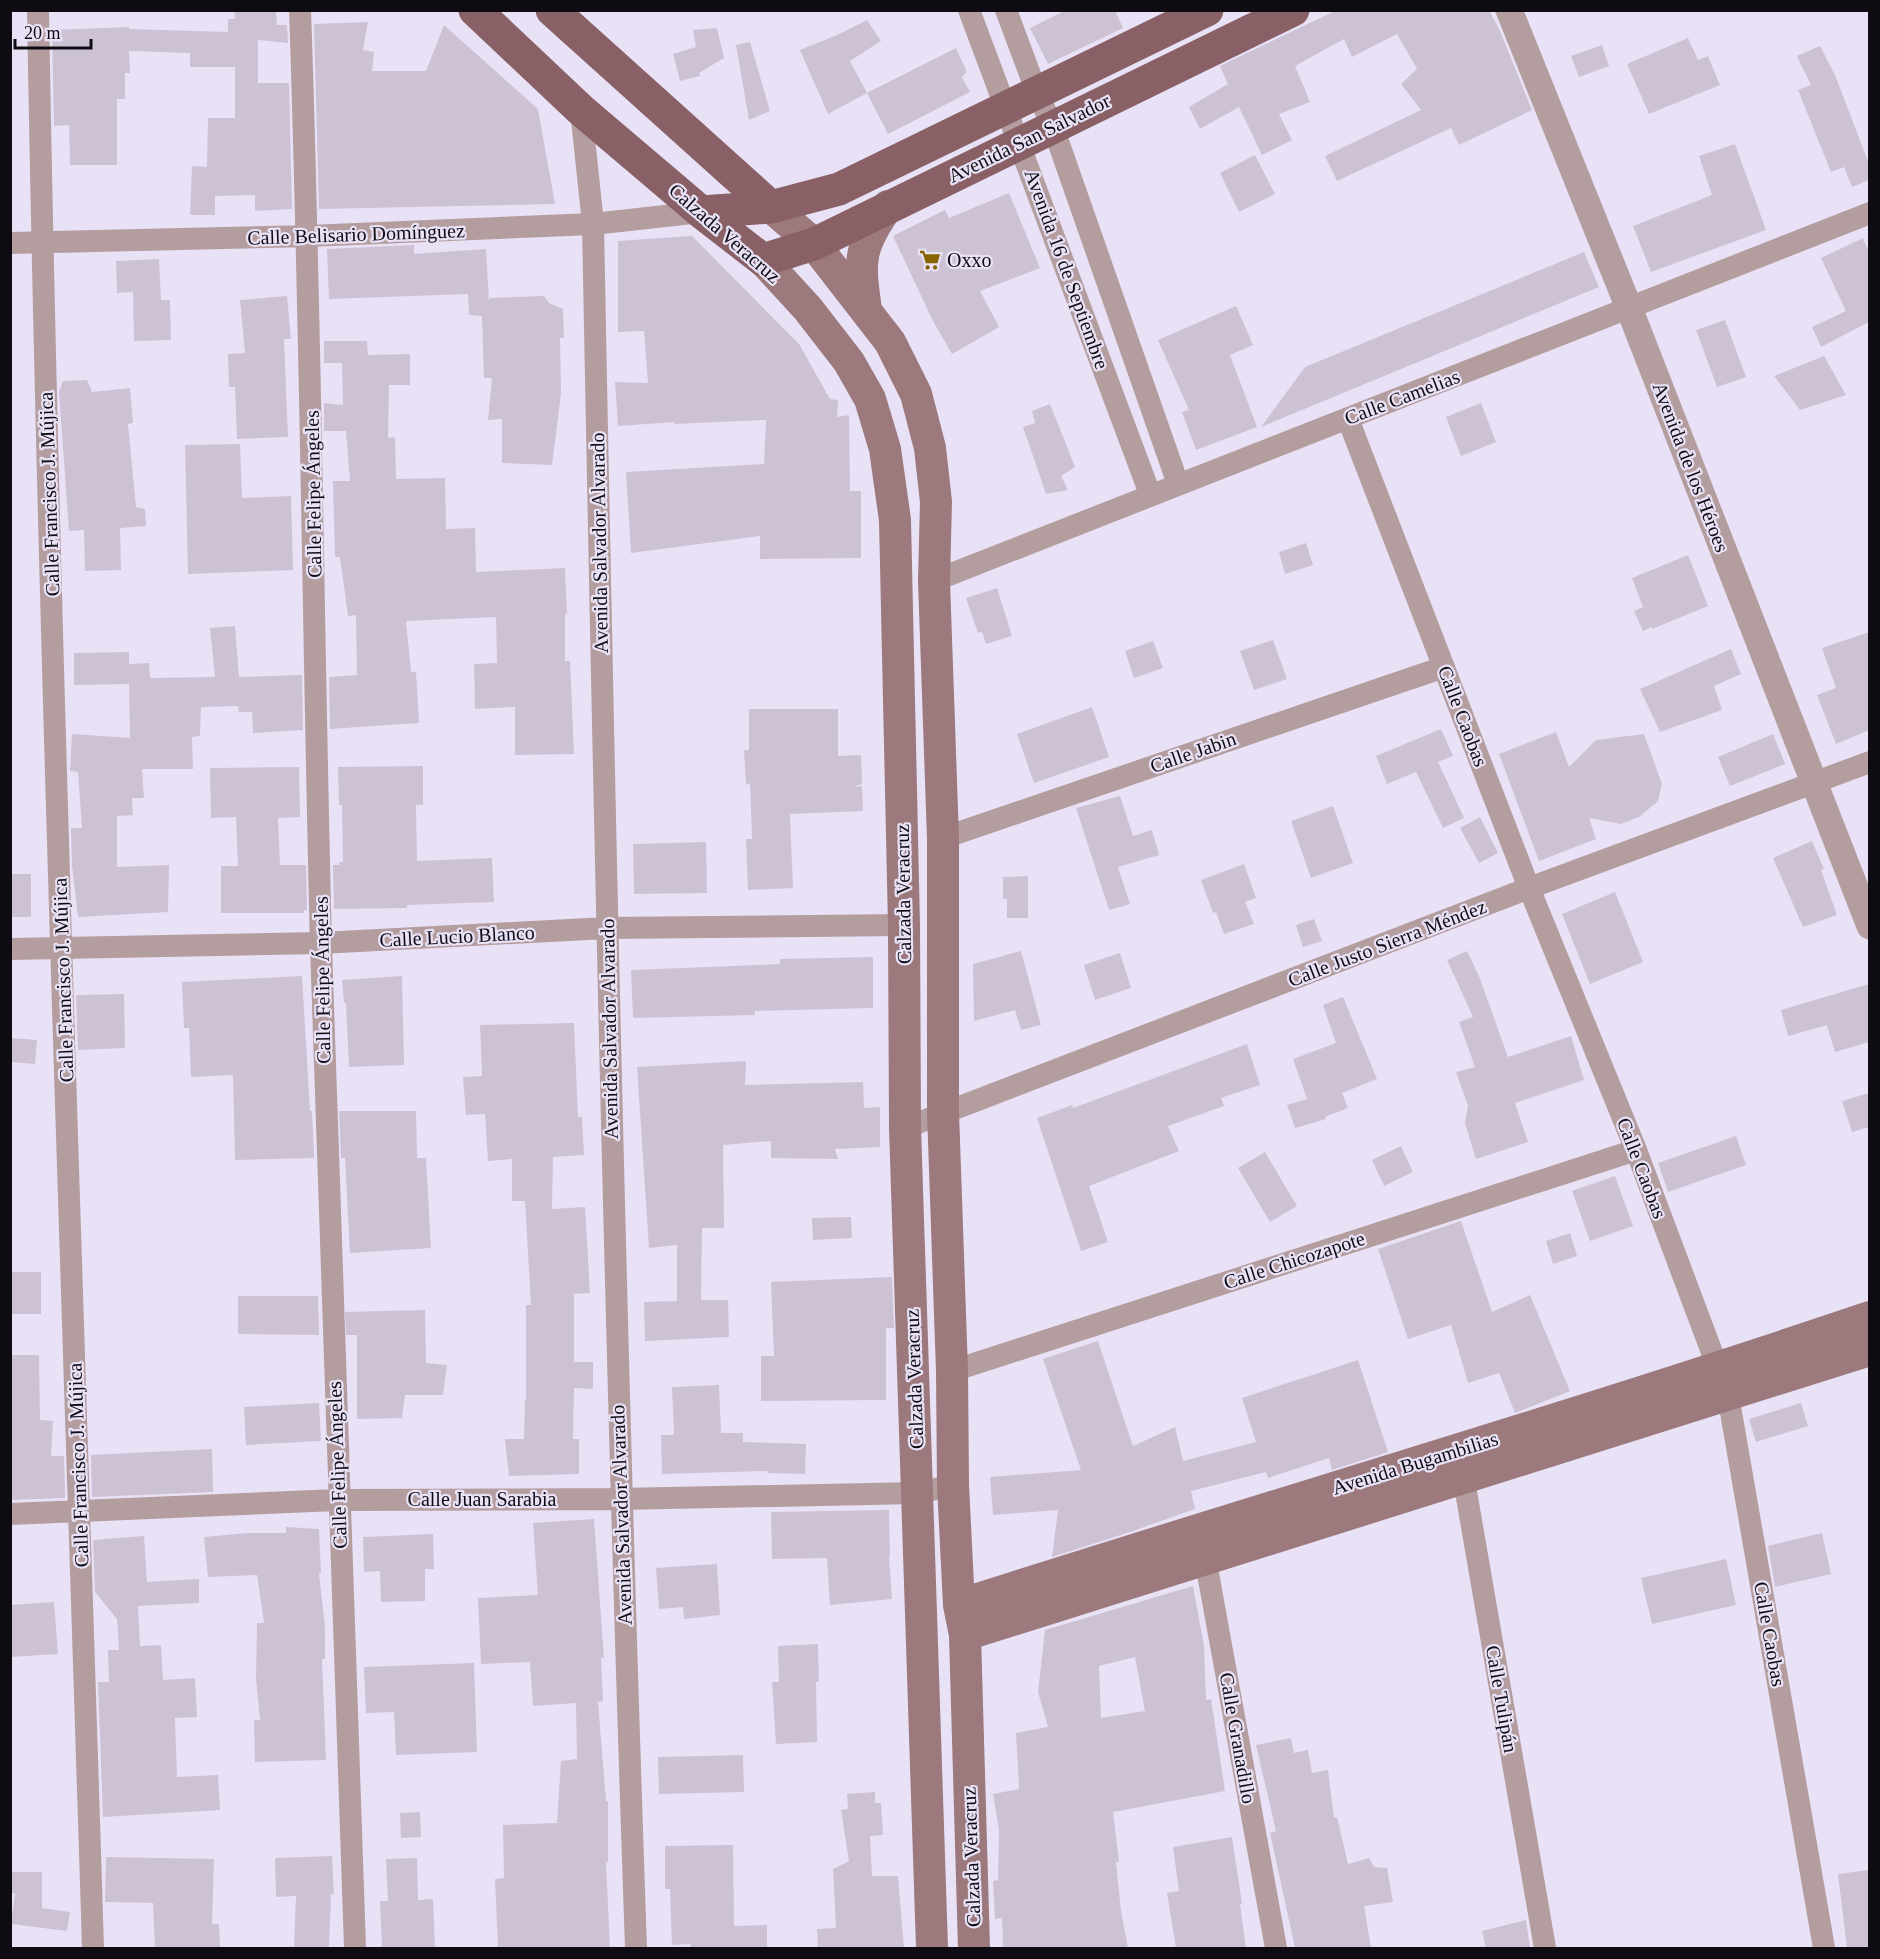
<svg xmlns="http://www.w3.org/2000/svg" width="1880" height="1959" font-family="Georgia,serif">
	<rect width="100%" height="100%" fill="#e9e2f6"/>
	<path fill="#cdc2d4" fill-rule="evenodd" d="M 234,10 L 276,10 L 277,25 L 287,25 L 288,43 L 258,40 L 258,83 L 289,83 L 292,209 L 255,211 L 255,195 L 215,196 L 215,215 L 190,215 L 192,166 L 207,167 L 208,118 L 235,118 L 235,67 L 190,67 L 190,53 L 129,51 L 130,73 L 125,73 L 125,99 L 117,99 L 117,165 L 70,165 L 69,125 L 54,126 L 52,30 L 129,27 L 129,29 L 228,32 L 228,19 L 235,19 Z
		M 1066,10 L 1115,10 L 1123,28 L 1048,64 L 1030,28 Z
		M 1337,10 L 1489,10 L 1500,31 L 1532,110 L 1459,145 L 1451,128 L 1337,181 L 1325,156 L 1421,110 L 1401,84 L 1417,69 L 1397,34 L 1352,57 L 1344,39 L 1295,66 L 1310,102 L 1279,114 L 1292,140 L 1262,155 L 1239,107 L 1200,129 L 1189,107 L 1228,84 L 1220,66 Z
		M 867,20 L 881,41 L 850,61 L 867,93 L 828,114 L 800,50 L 837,35 Z
		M 368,22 L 363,50 L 374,52 L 372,71 L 426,71 L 444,25 L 538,109 L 555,204 L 319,209 L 314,24 Z
		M 717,28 L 724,58 L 699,73 L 700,76 L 680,81 L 673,54 L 696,47 L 693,30 Z
		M 1688,38 L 1698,60 L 1708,56 L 1720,85 L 1649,114 L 1627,64 Z
		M 750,42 L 770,111 L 749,120 L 736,45 Z
		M 1602,45 L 1609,66 L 1579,77 L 1571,56 Z
		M 1820,46 L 1835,75 L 1869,164 L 1869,180 L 1852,187 L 1844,167 L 1831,172 L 1798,90 L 1811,85 L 1797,56 Z
		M 956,48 L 967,72 L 962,77 L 970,92 L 888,134 L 867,93 Z
		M 1735,144 L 1766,230 L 1651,272 L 1633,226 L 1712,195 L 1699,156 Z
		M 1255,155 L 1275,194 L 1239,212 L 1220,173 Z
		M 1009,193 L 1040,268 L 980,291 L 999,327 L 952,354 L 933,321 L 893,236 L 945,210 L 949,218 Z
		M 692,236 L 799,344 L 830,399 L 838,400 L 837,417 L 849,415 L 850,491 L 861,491 L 861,558 L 760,559 L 760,536 L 631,553 L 626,472 L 764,464 L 766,420 L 674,424 L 674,422 L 618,426 L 615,382 L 648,383 L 644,331 L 618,332 L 618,241 Z
		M 1863,238 L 1869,252 L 1869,322 L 1821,347 L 1812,327 L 1846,311 L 1821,258 Z
		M 414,245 L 414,254 L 486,249 L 489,301 L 490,298 L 544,296 L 549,303 L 563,309 L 564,338 L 560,338 L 561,393 L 552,465 L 502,463 L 502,419 L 488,420 L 492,378 L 484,378 L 482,316 L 469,315 L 468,294 L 329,299 L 327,249 Z
		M 1584,252 L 1599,287 L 1261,427 L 1305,367 Z
		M 159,259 L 161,300 L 170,300 L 171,340 L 134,341 L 133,292 L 117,293 L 116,261 Z
		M 287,296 L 291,339 L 284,339 L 288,437 L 237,439 L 235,387 L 229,387 L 228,354 L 245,353 L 240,300 Z
		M 1236,306 L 1253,345 L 1230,355 L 1257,427 L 1196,450 L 1182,412 L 1189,410 L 1158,340 Z
		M 1725,320 L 1746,377 L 1717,387 L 1696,330 Z
		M 324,341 L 367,341 L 368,355 L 410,354 L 410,385 L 389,385 L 388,438 L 395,437 L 396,479 L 445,478 L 446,529 L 475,528 L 476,572 L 565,568 L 567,614 L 565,614 L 565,661 L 570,661 L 574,754 L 515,755 L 515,707 L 475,709 L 474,664 L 497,663 L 496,617 L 406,621 L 411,672 L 416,672 L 419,723 L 330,729 L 329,677 L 357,675 L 356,615 L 348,616 L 340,557 L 335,557 L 333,481 L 350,481 L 346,431 L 324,431 L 324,403 L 343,405 L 342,363 L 324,363 Z
		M 1824,356 L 1846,395 L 1800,410 L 1774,376 Z
		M 87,380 L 92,392 L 130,388 L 133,423 L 128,424 L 136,507 L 145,509 L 146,526 L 120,528 L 121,570 L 85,571 L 84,530 L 69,531 L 59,392 L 63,381 Z
		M 1481,403 L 1496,442 L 1461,456 L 1446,417 Z
		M 1050,404 L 1075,467 L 1061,476 L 1068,490 L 1046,494 L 1023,427 L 1035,423 L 1032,411 Z
		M 240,444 L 242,498 L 291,496 L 293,570 L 188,574 L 185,445 Z
		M 1306,543 L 1313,565 L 1285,574 L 1279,552 Z
		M 1688,555 L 1708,606 L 1652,629 L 1651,627 L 1643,631 L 1634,611 L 1643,607 L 1632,578 Z
		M 997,588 L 1012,636 L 986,644 L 982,632 L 978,633 L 966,598 Z
		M 235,626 L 239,677 L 302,675 L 303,730 L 253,733 L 252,712 L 239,712 L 238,706 L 201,707 L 200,736 L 192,737 L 193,769 L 142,769 L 144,798 L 132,798 L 133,815 L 117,816 L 117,867 L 169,865 L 168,912 L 78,917 L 72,865 L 71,828 L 82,828 L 78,772 L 70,771 L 72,734 L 130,738 L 129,684 L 74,685 L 74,653 L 129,652 L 129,664 L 149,663 L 150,678 L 215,677 L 210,628 Z
		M 1869,632 L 1869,730 L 1836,744 L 1817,695 L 1836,688 L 1822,648 Z
		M 1273,640 L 1287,679 L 1254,690 L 1240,651 Z
		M 1153,641 L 1163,668 L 1134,678 L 1125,651 Z
		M 1731,649 L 1741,674 L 1714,686 L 1722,710 L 1660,732 L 1640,689 Z
		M 1092,707 L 1109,757 L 1034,783 L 1017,734 Z
		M 749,709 L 838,709 L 838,756 L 861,755 L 862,784 L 853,787 L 862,786 L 863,811 L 790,814 L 793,888 L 748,890 L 746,839 L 752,839 L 750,783 L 746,785 L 744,750 L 749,750 Z
		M 1441,729 L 1453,756 L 1438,762 L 1464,818 L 1443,828 L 1416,772 L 1387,784 L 1376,756 Z
		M 1556,732 L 1569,767 L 1596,740 L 1644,734 L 1662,784 L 1658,801 L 1639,817 L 1621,824 L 1589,818 L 1596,839 L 1539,861 L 1499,754 Z
		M 1773,734 L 1785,764 L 1730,786 L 1718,757 Z
		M 423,766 L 423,805 L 416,805 L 417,861 L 492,858 L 494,902 L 407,905 L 407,908 L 334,909 L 333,865 L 340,865 L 339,862 L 343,862 L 342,805 L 339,805 L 338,767 Z
		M 299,767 L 300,817 L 278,818 L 280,865 L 306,865 L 307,910 L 304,910 L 304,913 L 221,913 L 221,866 L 238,866 L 236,817 L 211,818 L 210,768 Z
		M 1120,796 L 1133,836 L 1152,830 L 1159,855 L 1118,867 L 1130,904 L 1109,910 L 1076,808 Z
		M 1333,806 L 1353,863 L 1311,878 L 1291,821 Z
		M 1480,817 L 1498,853 L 1479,863 L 1460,828 Z
		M 1812,841 L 1824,869 L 1821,870 L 1837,915 L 1803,927 L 1773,858 Z
		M 706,842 L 707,893 L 634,894 L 633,844 Z
		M 1244,864 L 1256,898 L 1245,902 L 1254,924 L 1224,934 L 1216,912 L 1213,913 L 1201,880 Z
		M 10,874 L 31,874 L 31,917 L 10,917 Z
		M 1028,876 L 1028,918 L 1007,918 L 1007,899 L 1003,899 L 1003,877 Z
		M 1615,892 L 1643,962 L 1590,984 L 1562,914 Z
		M 1314,919 L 1322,941 L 1303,947 L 1296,925 Z
		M 1021,951 L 1041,1025 L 1021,1030 L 1015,1010 L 974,1021 L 973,964 Z
		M 1467,951 L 1479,976 L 1508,1057 L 1571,1036 L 1584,1080 L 1515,1103 L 1528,1142 L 1476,1159 L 1465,1123 L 1468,1106 L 1456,1072 L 1475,1067 L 1459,1022 L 1473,1017 L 1447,960 Z
		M 1120,953 L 1131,988 L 1095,1000 L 1084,965 Z
		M 873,957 L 873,1008 L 755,1011 L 755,1015 L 633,1018 L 631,970 L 780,964 L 780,959 Z
		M 302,976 L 310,1111 L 312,1111 L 314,1158 L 235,1160 L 233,1075 L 191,1077 L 189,1028 L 184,1028 L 182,982 Z
		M 402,976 L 404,1065 L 349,1067 L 346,1003 L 344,1003 L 342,980 Z
		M 1869,984 L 1869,1042 L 1835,1052 L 1827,1025 L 1788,1036 L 1781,1010 Z
		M 124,994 L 125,1048 L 78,1050 L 76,995 Z
		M 1343,997 L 1377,1079 L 1342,1093 L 1348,1108 L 1325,1117 L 1326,1119 L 1295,1128 L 1287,1105 L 1307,1099 L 1293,1059 L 1336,1043 L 1323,1005 Z
		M 574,1023 L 578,1117 L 582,1117 L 584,1155 L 553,1157 L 552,1209 L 585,1207 L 590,1293 L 574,1294 L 574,1362 L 593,1362 L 593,1389 L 574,1388 L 573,1439 L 579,1439 L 579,1474 L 509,1476 L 505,1439 L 524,1439 L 525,1400 L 526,1400 L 526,1305 L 531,1305 L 525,1201 L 512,1201 L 512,1159 L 488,1161 L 485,1114 L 466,1115 L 463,1077 L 482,1076 L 480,1025 Z
		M 10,1038 L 37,1040 L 35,1064 L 10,1062 Z
		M 1247,1044 L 1260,1085 L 1221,1098 L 1224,1106 L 1168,1126 L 1179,1151 L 1089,1186 L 1108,1242 L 1081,1251 L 1037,1118 L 1072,1105 L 1073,1108 Z
		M 746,1061 L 745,1085 L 863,1082 L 864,1108 L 880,1107 L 880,1147 L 835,1149 L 838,1159 L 771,1158 L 771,1141 L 723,1145 L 724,1228 L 702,1228 L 701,1300 L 728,1300 L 729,1337 L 645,1341 L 644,1302 L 677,1301 L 677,1245 L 649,1248 L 637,1067 Z
		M 1869,1093 L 1869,1127 L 1852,1132 L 1842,1101 Z
		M 339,1111 L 416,1111 L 417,1158 L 426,1158 L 431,1248 L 350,1253 L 345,1158 L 341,1158 Z
		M 1736,1136 L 1746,1165 L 1668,1192 L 1658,1163 Z
		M 1401,1146 L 1413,1172 L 1384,1186 L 1372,1160 Z
		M 1265,1152 L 1297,1206 L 1270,1222 L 1238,1168 Z
		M 1615,1176 L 1633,1226 L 1590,1241 L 1572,1191 Z
		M 851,1217 L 852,1238 L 813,1240 L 812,1218 Z
		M 1461,1221 L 1492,1312 L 1530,1295 L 1570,1391 L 1515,1413 L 1499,1373 L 1468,1383 L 1451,1325 L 1408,1339 L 1378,1249 Z
		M 1570,1233 L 1577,1256 L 1553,1264 L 1546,1241 Z
		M 10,1272 L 41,1272 L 41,1314 L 10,1314 Z
		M 892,1277 L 894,1328 L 886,1328 L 886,1400 L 761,1401 L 761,1356 L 774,1356 L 771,1282 Z
		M 238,1296 L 318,1296 L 319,1335 L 238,1334 Z
		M 425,1310 L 426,1363 L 447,1365 L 443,1395 L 405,1395 L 402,1418 L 357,1419 L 357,1335 L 346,1335 L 345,1312 Z
		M 1098,1341 L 1133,1446 L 1175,1427 L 1183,1461 L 1256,1442 L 1242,1398 L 1358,1360 L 1388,1452 L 1332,1470 L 1329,1458 L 1268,1478 L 1266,1472 L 1191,1491 L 1195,1509 L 1127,1533 L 1052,1557 L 1058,1510 L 993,1515 L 990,1477 L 1081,1470 L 1043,1359 Z
		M 10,1355 L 39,1355 L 40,1420 L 53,1421 L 51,1456 L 64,1456 L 65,1498 L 10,1500 Z
		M 719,1385 L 721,1433 L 743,1433 L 743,1442 L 806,1444 L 805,1474 L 768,1473 L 768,1471 L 662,1474 L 661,1435 L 674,1435 L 672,1387 Z
		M 319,1403 L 321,1441 L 246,1445 L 244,1407 Z
		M 1801,1403 L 1808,1426 L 1756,1442 L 1749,1419 Z
		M 212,1449 L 213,1492 L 92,1497 L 91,1455 Z
		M 889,1510 L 890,1557 L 889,1557 L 892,1599 L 830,1605 L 827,1558 L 772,1559 L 771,1512 Z
		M 594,1519 L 604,1658 L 601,1658 L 603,1701 L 598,1702 L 606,1801 L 608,1801 L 608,1862 L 606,1862 L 610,1948 L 498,1948 L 495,1879 L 504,1878 L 503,1825 L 557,1823 L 561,1761 L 577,1759 L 576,1703 L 533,1706 L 530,1662 L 481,1664 L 478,1598 L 538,1595 L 533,1523 Z
		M 286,1527 L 319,1529 L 321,1573 L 319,1573 L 325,1627 L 325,1659 L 322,1659 L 326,1760 L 255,1762 L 254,1720 L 260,1720 L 256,1679 L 257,1623 L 264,1623 L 257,1575 L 208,1577 L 204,1537 L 247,1533 L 286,1533 Z
		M 1822,1533 L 1831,1574 L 1775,1587 L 1768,1546 Z
		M 433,1534 L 434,1569 L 425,1569 L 425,1601 L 381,1602 L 380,1571 L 364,1572 L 363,1537 Z
		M 144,1536 L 147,1582 L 199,1579 L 199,1603 L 138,1606 L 140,1646 L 161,1645 L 163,1680 L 195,1678 L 197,1717 L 175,1718 L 177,1777 L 218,1775 L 220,1810 L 103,1817 L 98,1682 L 109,1682 L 108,1650 L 119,1650 L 117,1619 L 95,1592 L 93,1540 Z
		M 1726,1559 L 1736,1605 L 1652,1624 L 1641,1578 Z
		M 717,1564 L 720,1615 L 684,1619 L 683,1607 L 659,1609 L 656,1568 Z
		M 1193,1586 L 1204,1646 L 1206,1700 L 1211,1699 L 1225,1791 L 1113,1812 L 1119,1862 L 1116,1862 L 1121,1911 L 1128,1948 L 1003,1948 L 1002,1918 L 995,1919 L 993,1881 L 998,1880 L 999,1830 L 993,1794 L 1019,1789 L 1016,1733 L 1048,1727 L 1038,1692 L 1045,1630 ZM 1135,1657 L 1145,1711 L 1101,1718 L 1099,1666 Z
		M 54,1602 L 58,1654 L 10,1657 L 10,1605 Z
		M 818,1644 L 819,1682 L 816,1682 L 817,1742 L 776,1744 L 772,1682 L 779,1682 L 778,1646 Z
		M 474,1663 L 477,1752 L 396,1755 L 394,1712 L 366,1713 L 364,1667 Z
		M 1291,1738 L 1294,1753 L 1308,1750 L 1312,1773 L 1328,1770 L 1334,1818 L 1337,1817 L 1348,1864 L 1369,1858 L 1374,1867 L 1387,1868 L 1393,1902 L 1364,1906 L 1371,1948 L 1295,1948 L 1270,1833 L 1276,1831 L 1256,1745 Z
		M 743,1755 L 744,1792 L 659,1794 L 658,1757 Z
		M 875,1792 L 875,1803 L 881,1803 L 883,1835 L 870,1836 L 872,1876 L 898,1876 L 904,1948 L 818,1948 L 817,1929 L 836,1928 L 833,1869 L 849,1861 L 841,1810 L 848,1809 L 847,1794 Z
		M 420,1812 L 421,1837 L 401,1838 L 400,1813 Z
		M 1232,1837 L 1242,1904 L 1240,1904 L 1246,1948 L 1176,1948 L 1167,1893 L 1179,1891 L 1173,1847 Z
		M 733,1845 L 734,1926 L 767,1925 L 767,1947 L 691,1948 L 690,1944 L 672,1945 L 670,1889 L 665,1889 L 665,1846 Z
		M 332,1856 L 334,1894 L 331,1894 L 329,1948 L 294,1948 L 296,1896 L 276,1897 L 275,1858 Z
		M 106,1857 L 214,1859 L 212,1924 L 219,1924 L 220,1948 L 155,1948 L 153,1903 L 105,1902 Z
		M 417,1858 L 418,1900 L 433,1899 L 435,1948 L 382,1948 L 380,1901 L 388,1901 L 386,1859 Z
		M 1869,1870 L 1869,1948 L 1847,1948 L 1838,1874 Z
		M 10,1872 L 42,1872 L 42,1908 L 70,1912 L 67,1931 L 11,1924 L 15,1893 L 10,1893 Z
		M 1526,1920 L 1530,1948 L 1486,1948 L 1482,1931 Z"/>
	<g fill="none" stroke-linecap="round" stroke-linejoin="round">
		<path stroke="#b49d9f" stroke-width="22" d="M 38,10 C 49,657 73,1303 93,1948
			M 300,10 C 311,322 313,634 321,946 C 330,1280 342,1614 355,1948
			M 969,10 L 1150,494
			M 1006,10 L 1037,93 L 1053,127 L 1178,484
			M 581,110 L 593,224 C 604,799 616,1374 636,1948
			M 10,243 L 308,236 L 593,224 L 701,212
			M 1348,419 L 1529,888 L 1636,1150 L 1728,1395 L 1824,1948
			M 934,581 C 1245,456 1558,336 1870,213
			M 943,838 L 1444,667
			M 10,949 L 321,943 L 607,928 L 904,925
			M 905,1128 L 1529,888 L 1870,762
			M 952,1371 L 1636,1150
			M 1461,1463 L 1545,1948
			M 10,1514 L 337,1500 L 620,1499 L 918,1493 L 953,1485
			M 1203,1546 L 1276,1948"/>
		<path stroke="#b49d9f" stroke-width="27" d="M 1509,10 L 1629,308 L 1870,926"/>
		<path stroke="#9b797d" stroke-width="32" d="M 771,207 L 814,244 L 890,342 L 916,394 L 930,448 L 936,502 L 934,581 L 943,838 L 943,1112 L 952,1371 L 953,1485 L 959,1605 L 965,1635 L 974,1948
			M 763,260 L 808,309 L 849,362 L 870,399 L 885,449 L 895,520 L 904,925 L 905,1128 L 932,1948
			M 866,310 C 859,261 858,248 888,206
			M 959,1605 C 1262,1508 1568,1419 1870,1317
			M 965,1635 L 1870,1350"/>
		<path stroke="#886065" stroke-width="33" d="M 475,10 L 581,110 L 701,212 L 763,260 L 814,244 L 1293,10
			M 552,10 L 771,207
			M 701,212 L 771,207 L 839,189 L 1207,10"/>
	</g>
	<defs>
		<symbol id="supermarket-bare" viewBox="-9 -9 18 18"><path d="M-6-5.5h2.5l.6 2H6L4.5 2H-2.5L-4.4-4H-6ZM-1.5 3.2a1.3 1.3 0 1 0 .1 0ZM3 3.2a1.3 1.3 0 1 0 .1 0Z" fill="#876400" stroke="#e9e2f6" stroke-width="2.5" paint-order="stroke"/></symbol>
	</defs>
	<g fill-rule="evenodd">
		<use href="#supermarket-bare" x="915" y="245" width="30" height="30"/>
	</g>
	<g text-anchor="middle" stroke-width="4.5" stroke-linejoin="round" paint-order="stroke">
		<g font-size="20" fill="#0e0c12" stroke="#e9e2f6">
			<text transform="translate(1029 138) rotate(-26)" y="7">Avenida San Salvador</text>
			<text transform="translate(725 233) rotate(41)" y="7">Calzada Veracruz</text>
			<text transform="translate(356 234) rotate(-2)" y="7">Calle Belisario Domínguez</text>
			<text transform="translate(1067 269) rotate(70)" y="7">Avenida 16 de Septiembre</text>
			<text transform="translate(1402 397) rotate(-21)" y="7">Calle Camelias</text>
			<text transform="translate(1691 467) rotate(69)" y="7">Avenida de los Héroes</text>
			<text transform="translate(49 494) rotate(-92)" y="7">Calle Francisco J. Mújica</text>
			<text transform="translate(313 494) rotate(-91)" y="7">Calle Felipe Ángeles</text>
			<text transform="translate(599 543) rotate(-91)" y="7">Avenida Salvador Alvarado</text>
			<text transform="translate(1463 716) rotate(69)" y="7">Calle Caobas</text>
			<text transform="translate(1193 752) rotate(-19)" y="7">Calle Jabin</text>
			<text transform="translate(903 894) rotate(-91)" y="7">Calzada Veracruz</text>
			<text transform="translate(457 936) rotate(-3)" y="7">Calle Lucio Blanco</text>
			<text transform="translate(1387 943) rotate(-21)" y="7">Calle Justo Sierra Méndez</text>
			<text transform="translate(63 980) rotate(-92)" y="7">Calle Francisco J. Mújica</text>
			<text transform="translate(322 980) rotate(-91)" y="7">Calle Felipe Ángeles</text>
			<text transform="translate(609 1029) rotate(-91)" y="7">Avenida Salvador Alvarado</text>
			<text transform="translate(1642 1168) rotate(69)" y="7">Calle Caobas</text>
			<text transform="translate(1294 1260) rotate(-18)" y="7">Calle Chicozapote</text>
			<text transform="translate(914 1379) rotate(-92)" y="7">Calzada Veracruz</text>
			<text transform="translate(1415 1463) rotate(-17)" y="7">Avenida Bugambilias</text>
			<text transform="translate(78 1465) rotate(-92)" y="7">Calle Francisco J. Mújica</text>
			<text transform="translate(337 1465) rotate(-92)" y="7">Calle Felipe Ángeles</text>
			<text x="482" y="1506">Calle Juan Sarabia</text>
			<text transform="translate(621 1515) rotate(-92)" y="7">Avenida Salvador Alvarado</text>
			<text transform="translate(1770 1634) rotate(80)" y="7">Calle Caobas</text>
			<text transform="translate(1502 1699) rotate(80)" y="7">Calle Tulipán</text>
			<text transform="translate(1238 1738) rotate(80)" y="7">Calle Granadillo</text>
			<text transform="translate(971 1857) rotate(-92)" y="7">Calzada Veracruz</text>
		</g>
		<g font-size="20" fill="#0e0c12" stroke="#e9e2f6" text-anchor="start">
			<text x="947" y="267">Oxxo</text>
		</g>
	</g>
	<rect width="1880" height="1959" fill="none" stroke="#0e0c12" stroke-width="24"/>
	<path d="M15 39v9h76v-9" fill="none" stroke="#0e0c12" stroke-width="3"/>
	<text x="24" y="39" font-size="18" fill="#0e0c12" stroke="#e9e2f6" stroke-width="4.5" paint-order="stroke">20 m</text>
</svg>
